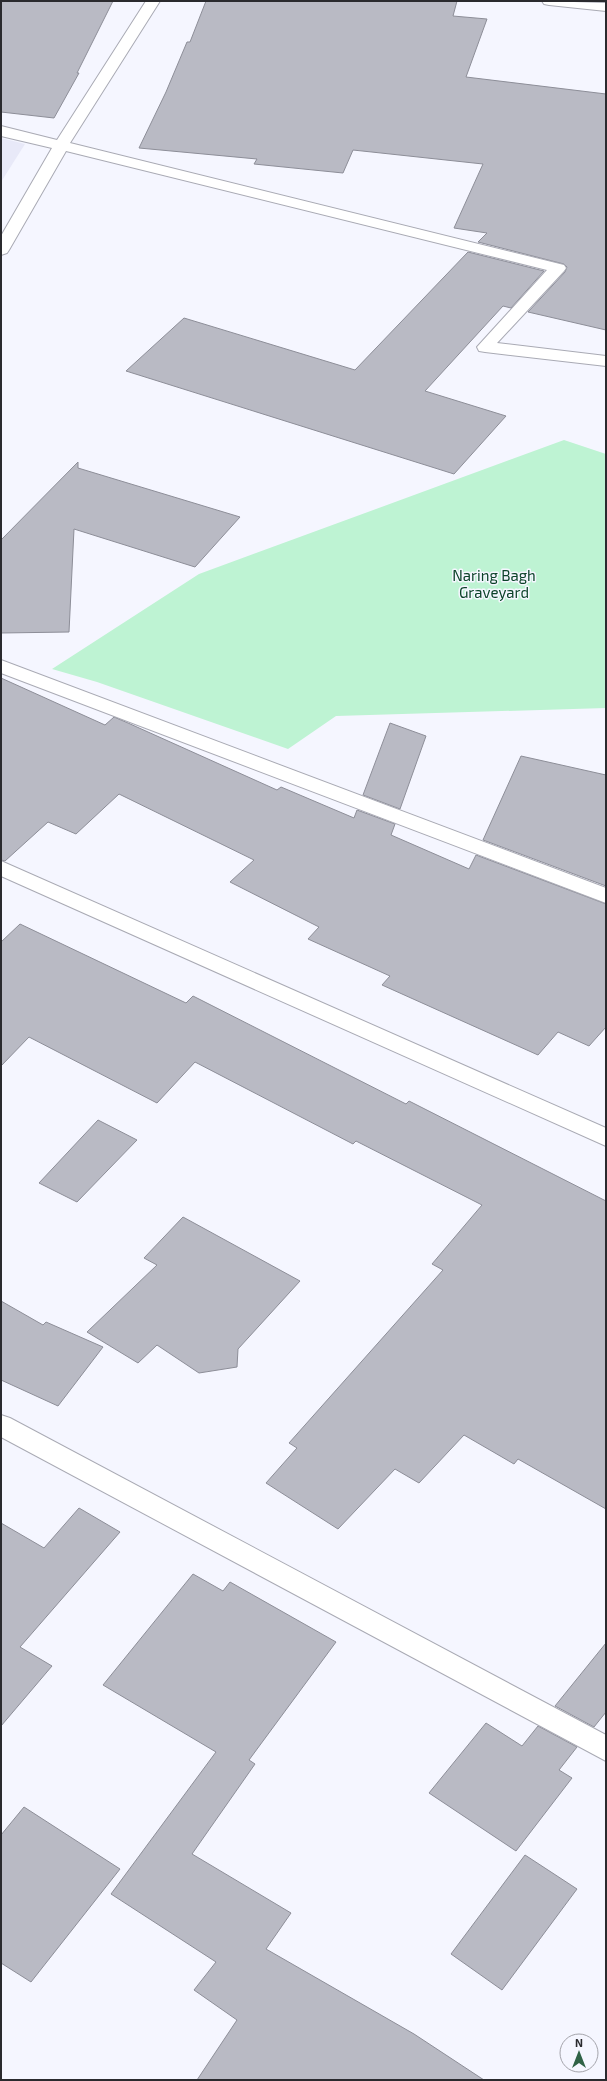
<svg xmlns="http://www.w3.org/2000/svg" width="607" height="2081" font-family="'Exo 2',sans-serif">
	<rect width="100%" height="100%" fill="#f5f6ff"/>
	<path fill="#e8e9f8" d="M 1,138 L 25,144 L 1,182 Z"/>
	<path fill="#bef3d3" d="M 564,440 L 606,454 L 606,708 L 336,716 L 288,749 L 97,682 L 52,669 L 199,574 Z"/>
	<path fill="#b9bac4" stroke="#8d8e98" d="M 1,1 L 113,1 L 77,73 L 79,73 L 54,118 L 1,112 Z
		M 206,1 L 457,1 L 453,16 L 487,19 L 466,77 L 606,94 L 606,330 L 528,312 L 565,272 L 567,267 L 564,264 L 478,242 L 487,233 L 454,228 L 483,164 L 353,150 L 343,173 L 254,164 L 257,159 L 139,148 L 166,92 L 187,42 L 190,42 Z
		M 468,252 L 544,271 L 511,308 L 503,306 L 425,391 L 506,416 L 454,474 L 126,371 L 184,318 L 355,370 Z
		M 78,462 L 78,468 L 240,517 L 195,567 L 74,529 L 69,632 L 1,633 L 1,540 Z
		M 1,678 L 105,725 L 114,717 L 128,723 L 277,790 L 281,787 L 354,818 L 357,810 L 395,824 L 391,835 L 469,869 L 476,855 L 606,904 L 606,1027 L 589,1046 L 558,1032 L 538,1055 L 382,985 L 390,976 L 308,939 L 319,927 L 230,882 L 254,860 L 119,794 L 76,834 L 48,822 L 5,861 L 1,860 Z
		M 390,723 L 426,736 L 400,809 L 363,795 Z
		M 521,756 L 606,775 L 606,886 L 483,840 Z
		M 20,924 L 186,1003 L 193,996 L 406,1104 L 409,1101 L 606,1201 L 606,1509 L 518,1459 L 514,1464 L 464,1435 L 419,1483 L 395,1469 L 338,1529 L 266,1483 L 297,1448 L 289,1443 L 443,1270 L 432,1264 L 482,1205 L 356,1141 L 353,1144 L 195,1062 L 157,1103 L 29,1037 L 1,1066 L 1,942 Z
		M 98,1120 L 137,1140 L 77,1202 L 39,1183 Z
		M 183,1217 L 300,1281 L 238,1349 L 237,1367 L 199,1373 L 157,1345 L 138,1363 L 87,1332 L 157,1265 L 144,1258 Z
		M 1,1301 L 43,1325 L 46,1322 L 103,1347 L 58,1406 L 1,1380 Z
		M 79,1508 L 120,1532 L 20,1647 L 52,1666 L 1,1726 L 1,1523 L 44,1548 Z
		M 193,1574 L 223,1591 L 230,1582 L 336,1642 L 249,1760 L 255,1764 L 192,1854 L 291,1913 L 266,1949 L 414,2034 L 484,2080 L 197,2080 L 237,2020 L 194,1990 L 216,1962 L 111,1894 L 216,1752 L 103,1685 Z
		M 606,1643 L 606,1712 L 594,1727 L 555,1706 Z
		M 486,1723 L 522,1746 L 538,1726 L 577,1747 L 559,1770 L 572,1778 L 516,1851 L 429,1793 Z
		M 24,1807 L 120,1869 L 31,1982 L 1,1963 L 1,1835 Z
		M 525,1855 L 577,1889 L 502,1990 L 451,1954 Z"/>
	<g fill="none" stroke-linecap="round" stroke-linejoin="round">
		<defs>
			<path id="minor" d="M 146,1 L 160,1 L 70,143 L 564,265 L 566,268 L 564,271 L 497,343 L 606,356 L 606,366 L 485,352 L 479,351 L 477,347 L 547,270 L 66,151 L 9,250 L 7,253 L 1,255 L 1,236 L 52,148 L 1,136 L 1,126 L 57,140 Z
				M 542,1 L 606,3 L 606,11 L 549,5 L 544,4 Z
				M 1,660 L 606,888 L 606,903 L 1,673 Z
				M 1,861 L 606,1128 L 606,1146 L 1,876 Z
				M 1,1415 L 10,1418 L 606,1735 L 606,1761 L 1,1437 Z"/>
		</defs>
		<use href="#minor" stroke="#a9aab4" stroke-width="2"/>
		<use href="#minor" fill="#fff" fill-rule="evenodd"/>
	</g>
	<g text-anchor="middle" stroke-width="3" stroke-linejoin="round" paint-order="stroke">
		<g font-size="15" fill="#0b4329" stroke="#f5f6ff">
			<text x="494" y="581">Naring Bagh<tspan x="494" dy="17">Graveyard</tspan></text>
		</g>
	</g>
	<rect width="607" height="2081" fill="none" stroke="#2a2a2e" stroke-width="4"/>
	<g transform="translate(579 2053)"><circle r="19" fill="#f5f6ff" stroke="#a4a4ab"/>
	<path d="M0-3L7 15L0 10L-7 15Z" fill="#2f6246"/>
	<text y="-6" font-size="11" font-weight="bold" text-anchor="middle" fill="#2a2a2e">N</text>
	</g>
</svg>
